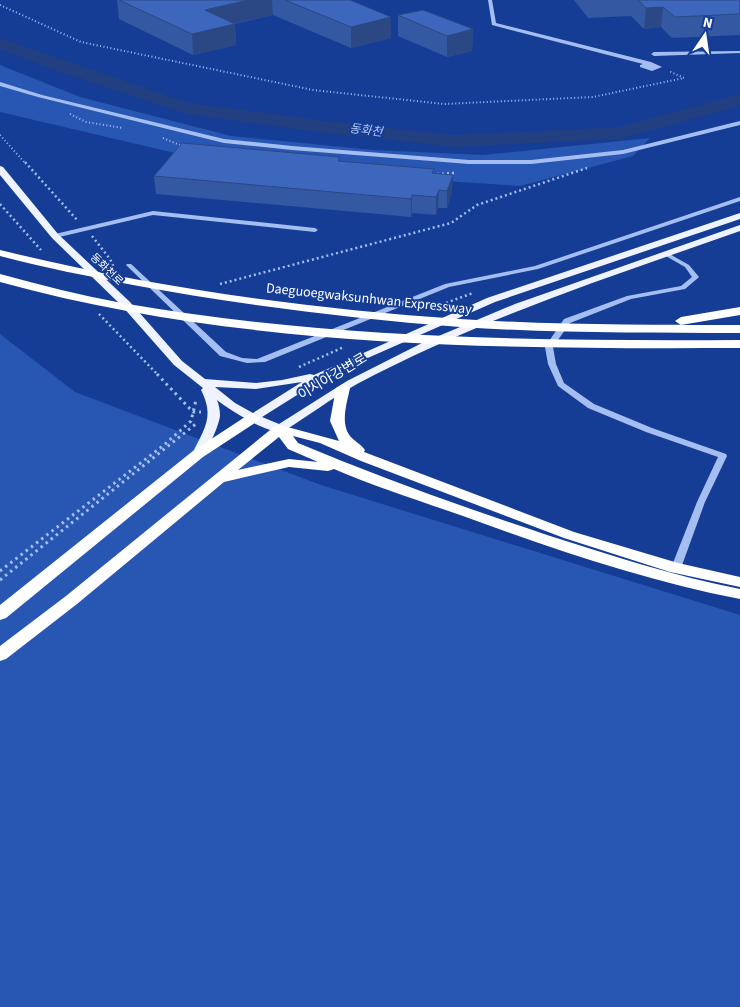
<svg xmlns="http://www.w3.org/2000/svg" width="740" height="1007" font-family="'Source Sans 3','Noto Sans KR',sans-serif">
	<rect width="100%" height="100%" fill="#153d95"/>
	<path fill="#2856b3" d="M 0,65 L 80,97 L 231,136 L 373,150 L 483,155 L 650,138 L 633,156 L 520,186 L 370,176 L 192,157 L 0,112 Z
		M 0,334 L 75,392 L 321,485 L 740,615 L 740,1007 L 0,1007 Z"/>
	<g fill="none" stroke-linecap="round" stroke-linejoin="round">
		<path fill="#213f81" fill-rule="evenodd" d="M 0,38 L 189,103 L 325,121 L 455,135 L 619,127 L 740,94 L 740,106 L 619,139 L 455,147 L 325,133 L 186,114 L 49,68 L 0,49 Z"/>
		<path stroke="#a5bef2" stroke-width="2" stroke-dasharray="1 2.5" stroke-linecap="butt" d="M 0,5 L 81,42 L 313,90 L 444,104 L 593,97 L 684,78 L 669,71
			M 70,114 L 86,122 L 123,128
			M 0,135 L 26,164
			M 163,138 L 182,146"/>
		<path stroke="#a5bef2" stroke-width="2.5" stroke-dasharray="2 3" stroke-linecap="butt" d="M 25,162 L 78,221
			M 437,174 L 456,173
			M 0,204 L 41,250
			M 92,236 L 110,259 L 114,268
			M 220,284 L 451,223 L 477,205 L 587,168
			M 432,308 L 473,293
			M 99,314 L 158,375
			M 299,367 L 344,347"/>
		<path stroke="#a5bef2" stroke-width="3" stroke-dasharray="2.5 4" stroke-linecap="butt" d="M 157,374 L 193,412 L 201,412
			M 0,571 L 164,445 L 191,421 L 196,400
			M 0,580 L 197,423"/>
		<path fill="#a5bef2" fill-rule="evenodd" d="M 488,0 L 492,0 L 496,23 L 651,62 L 662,67 L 652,71 L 640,67 L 640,65 L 643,64 L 492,25 Z
			M 740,51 L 740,53 L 654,56 L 651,54 L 654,52 Z
			M 0,82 L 42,95 L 224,139 L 292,146 L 469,160 L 531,160 L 623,150 L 740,121 L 740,125 L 623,154 L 531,164 L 469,164 L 292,150 L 224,143 L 38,97 L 0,86 Z
			M 740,197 L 740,201 L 538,269 L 449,287 L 265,362 L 247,363 L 220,356 L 126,265 L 127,264 L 131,264 L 226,352 L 242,358 L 257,359 L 445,284 L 535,266 Z
			M 153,211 L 315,228 L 318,230 L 315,232 L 153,215 L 55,238 L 52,236 L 55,234 Z
			M 666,252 L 689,265 L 699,277 L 698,278 L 685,289 L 631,299 L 570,323 L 553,347 L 556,364 L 564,383 L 594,404 L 652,428 L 726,454 L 727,456 L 705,502 L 681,568 L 676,571 L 671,568 L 697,502 L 718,457 L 646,432 L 588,408 L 558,386 L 548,364 L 545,347 L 564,319 L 627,296 L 681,286 L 692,277 L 685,267 L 664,255 L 664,253 Z"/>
		<path fill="#eff3ff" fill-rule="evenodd" d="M 0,166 L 3,167 L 58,234 L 130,302 L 182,361 L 205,379 L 256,383 L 282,380 L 310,374 L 314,375 L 487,298 L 740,213 L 740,219 L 495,302 L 329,375 L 262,417 L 279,424 L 347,381 L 422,343 L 515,304 L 740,225 L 740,231 C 610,277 479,319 357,384 C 332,398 308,416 284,431 C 268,435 230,410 217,400 C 219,405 220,410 220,416 C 219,425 207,455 198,458 L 192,454 C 204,429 215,417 201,390 L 203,388 L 174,365 L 122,306 L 52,238 L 0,175 ZM 302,382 L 253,413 L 235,403 L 215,387 L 256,389 Z"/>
		<path fill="#fff" fill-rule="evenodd" d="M 0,250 C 150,287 306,309 460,319 C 553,325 647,325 740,325 L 740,333 C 647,333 553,333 460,327 C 350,319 241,305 133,285 C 89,276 44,268 0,256 Z
			M 0,274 C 40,285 80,295 122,303 C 326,339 533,341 740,340 L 740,348 C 493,349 240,348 0,282 Z
			M 740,307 L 740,315 L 681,325 L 675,321 L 681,317 Z
			M 343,384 L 350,388 C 347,403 340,423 350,436 C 354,441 361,444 365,450 L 364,452 L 574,532 L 678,563 L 740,577 L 740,587 L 670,572 L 564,538 L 361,461 L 320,443 L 293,436 L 298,443 C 379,477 463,507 547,535 C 610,555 674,576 740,589 L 740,599 C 646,581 553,549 463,516 C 420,501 376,487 334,469 L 328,471 L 289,467 L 224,482 L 77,604 L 6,659 L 0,661 L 0,646 L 66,596 L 275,426 L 280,425 L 339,441 L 330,421 L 336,388 ZM 279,437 L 288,449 L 318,462 L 289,459 L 238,470 Z
			M 253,414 L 260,418 L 258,421 L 203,457 L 6,618 L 0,620 L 0,605 L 193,451 L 248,415 Z"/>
	</g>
	<path fill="#3459a2" d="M 117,0 L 350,0 L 391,38 L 351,48 L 273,15 L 235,24 L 236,45 L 193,55 L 119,19 Z
		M 574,0 L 740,0 L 740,35 L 672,38 L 661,27 L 644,29 L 631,16 L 588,18 Z
		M 398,15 L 473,29 L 472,51 L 447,57 L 398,36 Z
		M 340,161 L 434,169 L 434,173 L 452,192 L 447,208 L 438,208 L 436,215 L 412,213 L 411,217 L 156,194 L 154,176 Z"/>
	<path fill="#2b4884" d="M 248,0 L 272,0 L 273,15 L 206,30 L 205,10 Z
		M 663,7 L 661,27 L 644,29 L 646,8 Z
		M 391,17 L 391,38 L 351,48 L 351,27 Z
		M 235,24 L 236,45 L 193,55 L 192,34 Z
		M 473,29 L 472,51 L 447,57 L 447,36 Z
		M 453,175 L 452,192 L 447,208 L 447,191 Z
		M 439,190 L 438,208 L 436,215 L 436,197 Z
		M 412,195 L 412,213 L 411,217 L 411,199 Z"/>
	<path fill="#3d67bc" stroke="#2b4884" d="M 119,0 L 248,0 L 205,10 L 235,24 L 192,34 Z
		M 285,0 L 350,0 L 391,17 L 351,27 Z
		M 638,0 L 740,0 L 740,14 L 675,17 L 663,7 L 646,8 Z
		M 423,10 L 473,29 L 447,36 L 398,15 Z
		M 182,143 L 340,157 L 338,161 L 434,169 L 432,173 L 453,175 L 447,191 L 439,190 L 436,197 L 412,195 L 411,199 L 154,176 Z"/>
	<g text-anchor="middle" stroke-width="4" stroke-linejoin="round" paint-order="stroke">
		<g font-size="11" fill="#fff" stroke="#153d95">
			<text transform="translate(107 269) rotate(44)" y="4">동화천로</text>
		</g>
		<g font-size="12" font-style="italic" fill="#b1c9f8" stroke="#153d95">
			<text transform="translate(366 130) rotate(7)" y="4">동화천</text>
		</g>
		<g font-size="14" fill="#fff" stroke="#153d95">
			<text transform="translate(369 298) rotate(6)" y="5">Daeguoegwaksunhwan Expressway</text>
			<text transform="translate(332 376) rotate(-31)" y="5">이시아강변로</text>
		</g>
	</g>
	<g transform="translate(705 35) rotate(13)" stroke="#153d95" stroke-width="4" paint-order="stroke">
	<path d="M0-4L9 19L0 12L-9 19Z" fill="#ffffff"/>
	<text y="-8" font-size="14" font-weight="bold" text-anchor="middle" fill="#ffffff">N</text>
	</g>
</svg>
